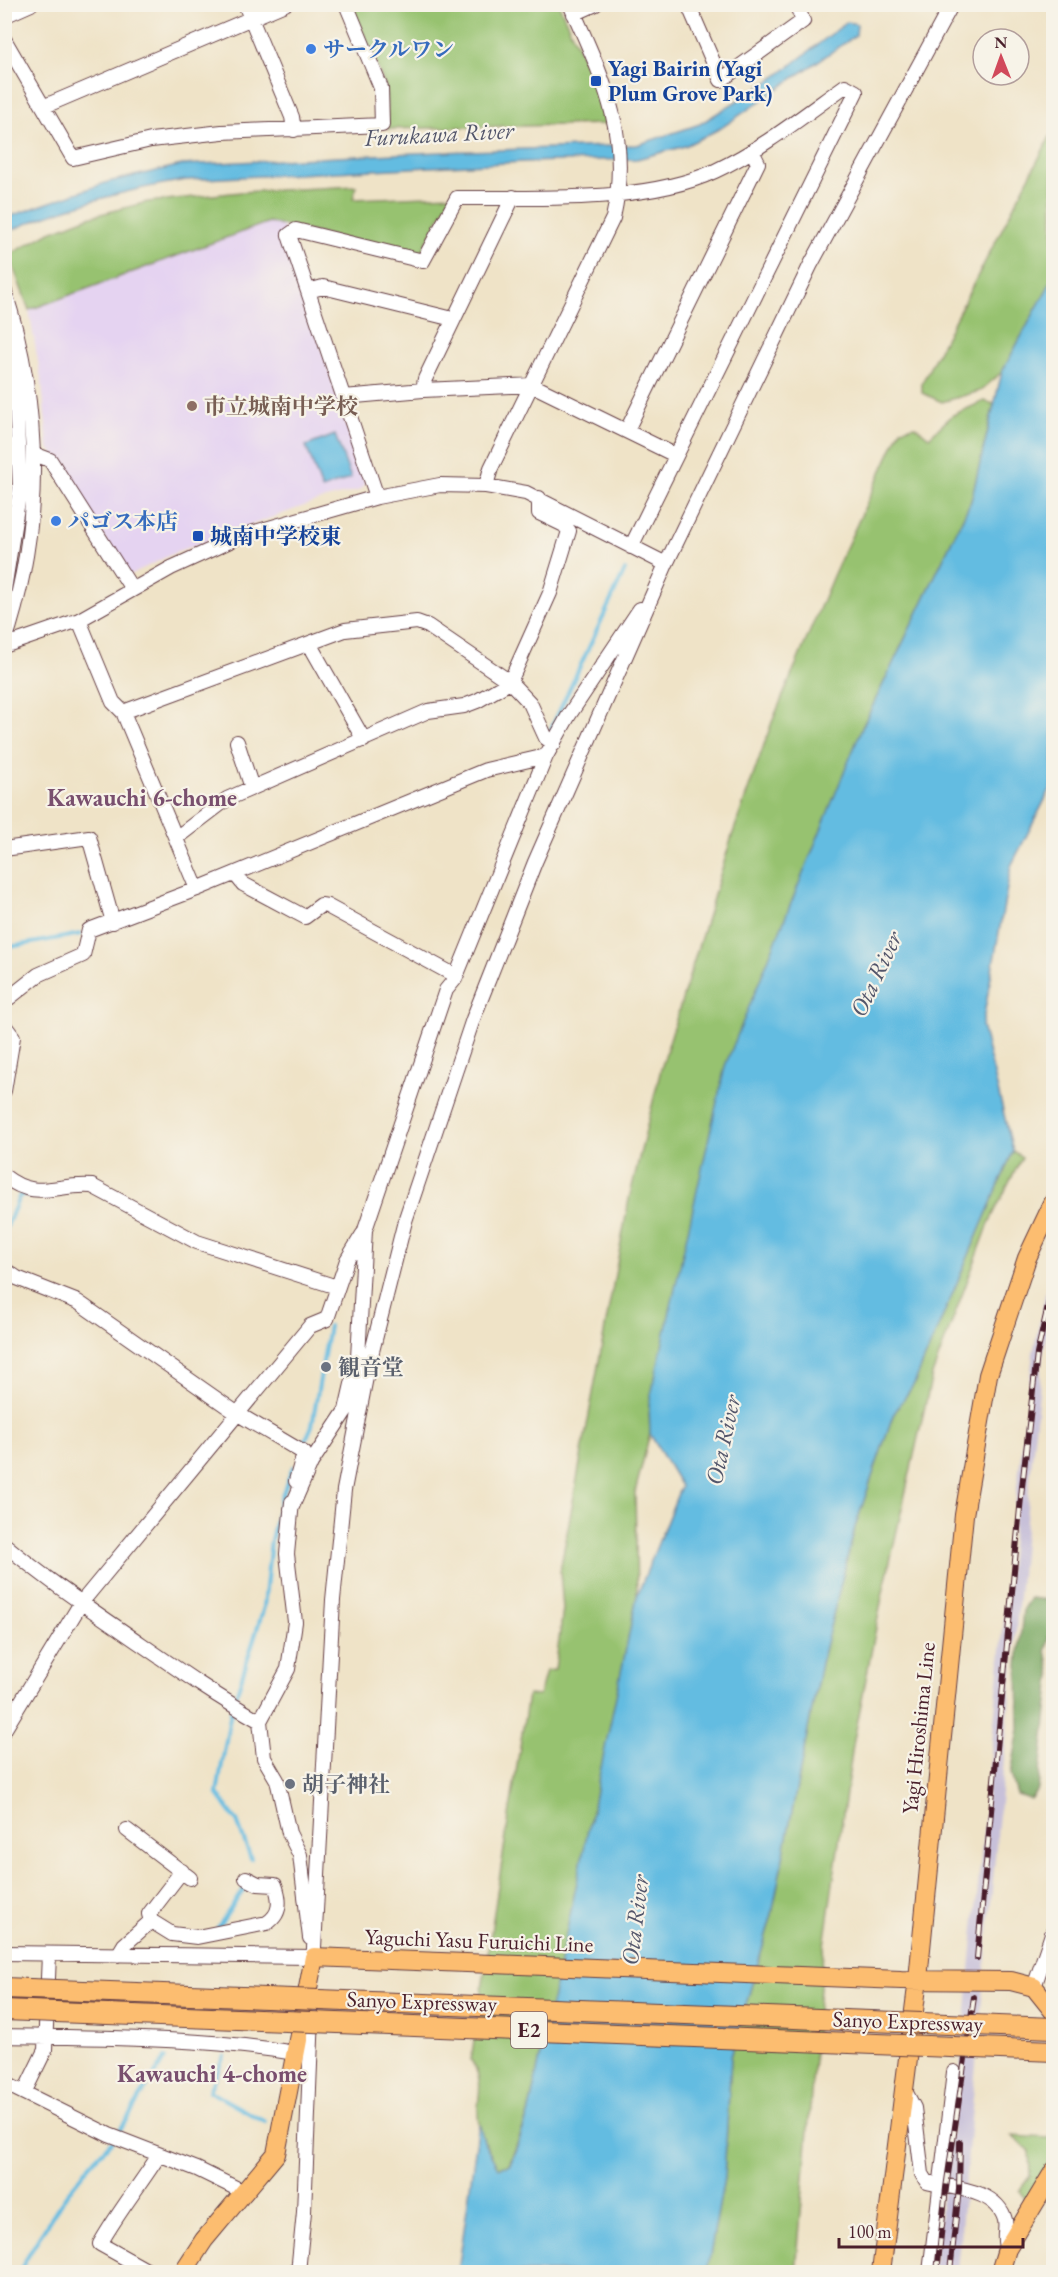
<svg xmlns="http://www.w3.org/2000/svg" width="1058" height="2277" font-family="'EB Garamond','Noto Serif JP',serif">
	<rect width="100%" height="100%" fill="#f7f3e8"/>
	<filter id="ink" filterUnits="userSpaceOnUse"><feTurbulence type="fractalNoise" baseFrequency=".0167" numOctaves="2"/><feDisplacementMap in="SourceGraphic" scale="12" xChannelSelector="R" yChannelSelector="G"/><feConvolveMatrix kernelMatrix="1 2 1 2 8 2 1 2 1" color-interpolation-filters="sRGB"/></filter>
	<filter id="wash" filterUnits="userSpaceOnUse"><feTurbulence type="fractalNoise" baseFrequency=".008" numOctaves="4" result="noise"/><feDisplacementMap in="SourceGraphic" scale="24" xChannelSelector="R" yChannelSelector="G"/><feGaussianBlur stdDeviation="1.35" result="paint"/><feColorMatrix in="noise" values="0 0 0 0 0 0 0 0 0 0 0 0 0 0 0 0 0 1.4 0 .05"/><feComposite in="paint" operator="in"/></filter>
	<g filter="url(#wash)">
		<rect width="100%" height="100%" fill="#efe3c7"/>
		<path fill="#e5d3f1" d="M 269,222 L 282,225 L 365,484 L 360,490 L 318,501 L 178,551 L 128,576 L 48,446 L 42,384 L 29,310 Z"/>
		<path fill="#c7c0d9" d="M 1053,1267 L 1053,1301 L 1043,1354 L 1029,1488 L 957,2272 L 932,2272 L 960,2071 L 1017,1487 L 1033,1353 L 1046,1290 Z"/>
		<path fill="#97c26f" stroke="#70704d" stroke-width="1.5" d="M 352,5 L 559,5 L 595,85 L 606,124 L 388,129 L 385,86 Z
			M 1053,131 L 1053,278 L 1002,372 L 980,391 L 942,402 L 922,393 L 922,383 Z
			M 356,186 L 353,199 L 452,195 L 419,256 L 269,222 L 29,310 L 9,255 L 48,233 L 89,217 L 148,202 L 241,192 Z
			M 984,401 L 994,404 L 971,501 L 862,728 L 649,1404 L 650,1434 L 635,1492 L 637,1596 L 626,1652 L 528,2115 L 509,2165 L 498,2168 C 490,2154 482,2140 479,2124 C 474,2096 488,2088 471,2060 L 528,1695 L 539,1696 L 546,1671 L 555,1670 L 563,1609 L 560,1571 L 629,1199 L 661,1069 L 732,836 L 772,722 L 833,576 L 901,429 L 915,426 L 929,437 L 953,415 Z
			M 1013,1151 L 1022,1157 L 990,1221 L 932,1375 L 882,1597 L 853,1745 L 823,1952 L 796,2272 L 707,2272 L 724,2178 L 731,2057 L 772,1914 L 821,1663 L 855,1527 L 893,1415 L 914,1384 Z
			M 1053,2132 L 1053,2158 L 1027,2201 L 1019,2191 L 1030,2176 L 1029,2150 L 1012,2136 L 1050,2138 Z"/>
		<path fill="#79a862" stroke="#626446" stroke-width="1.5" d="M 1030,1598 L 1048,1600 L 1053,1619 L 1046,1650 L 1051,1676 L 1038,1789 L 1030,1799 L 1017,1795 L 1011,1774 L 1019,1729 L 1018,1665 L 1023,1609 Z"/>
		<path fill="#64bce1" stroke="#576e86" stroke-width="1.5" d="M 847,22 L 857,24 L 856,35 L 721,128 L 685,146 L 637,159 L 524,162 L 186,180 C 123,190 63,207 5,233 L 5,218 L 108,182 L 182,165 L 414,153 L 637,145 L 700,124 L 777,76 Z
			M 1053,278 L 1053,784 L 1011,866 L 982,1026 L 1013,1151 L 914,1384 L 893,1415 L 855,1527 L 821,1663 L 772,1914 L 731,2057 L 724,2178 L 707,2272 L 458,2272 L 479,2123 L 485,2145 L 498,2168 L 510,2165 L 528,2115 L 637,1596 L 681,1486 L 650,1434 L 649,1404 L 725,1066 L 862,728 L 971,501 L 1002,372 Z
			M 335,435 L 351,478 L 322,489 L 306,446 Z"/>
		<g fill="none" stroke-linecap="round" stroke-linejoin="round">
			<path stroke="#64bce1" stroke-width="4" d="M 549,733 L 625,570
				M 515,812 L 527,786
				M 4,948 L 81,934
				M 4,1233 L 20,1195 L 39,1196
				M 302,1448 L 312,1426 L 329,1326
				M 234,1702 L 264,1607 L 271,1540 L 281,1498 L 293,1467
				M 231,1711 L 217,1793 L 237,1821 L 251,1859
				M 218,1927 L 248,1883
				M 224,2056 L 209,2091 L 265,2122
				M 118,2133 L 165,2058
				M 19,2272 C 48,2221 70,2183 112,2141"/>
		</g>
	</g>
	<g filter="url(#ink)">
		<g fill="none" stroke-linecap="round" stroke-linejoin="round">
			<defs>
				<path id="minor" d="M 245,4 L 292,117 L 294,130
					M 688,4 L 721,80 L 803,21 L 796,4
					M 574,14 L 596,4
					M 4,16 L 31,4
					M 4,39 L 73,158 L 151,140 L 222,132 L 382,125 L 381,88 L 346,4
					M 45,106 L 285,4
					M 4,289 C 42,408 44,525 4,644
					M 308,291 L 323,287 L 453,319
					M 4,335 L 16,400 L 20,488 L 4,590
					M 423,390 L 425,379 L 513,197
					M 344,397 L 423,390 L 532,385 L 675,455
					M 627,430 L 758,163 L 752,151
					M 34,454 L 50,460 L 132,589
					M 486,486 L 491,468 L 613,218 C 632,135 603,79 570,4
					M 377,497 L 289,235 L 296,230 L 423,261 L 457,198 C 534,197 645,204 715,171 C 762,149 803,116 845,86 L 856,92 L 631,547
					M 79,620 L 113,702 L 123,712 L 197,889
					M 310,645 L 364,740
					M 4,646 L 79,620 L 171,568 L 241,536 L 377,497 L 440,485 L 486,486 L 526,493 L 666,564
					M 123,712 L 345,630 L 417,622 L 428,626 L 510,682 L 530,703 L 546,738 L 554,744
					M 237,742 L 252,788
					M 176,838 L 227,799 L 428,711 L 464,706 L 477,701 L 510,682 L 550,593 L 569,531 L 564,525 L 539,513 L 539,498
					M 4,849 L 89,837 L 113,922
					M 235,874 L 243,884 L 305,917 L 321,905 L 327,906 L 456,976
					M 4,1002 L 38,975 L 83,955 L 89,930 L 197,889 L 486,770 L 546,756
					M 4,1025 L 13,1037 L 4,1091
					M 4,1176 C 37,1202 56,1183 92,1186 L 197,1242 L 337,1287
					M 4,1269 L 17,1278 L 78,1302 L 238,1414 L 304,1453 L 296,1481
					M 292,1502 L 287,1554 L 295,1622 L 288,1669 L 260,1721 L 264,1758 L 277,1780 L 289,1833 L 300,1855 L 310,1938
					M 291,1509 L 311,1463 L 346,1410 L 358,1358 L 365,1230 L 446,990 L 455,979 L 546,756 L 569,715 L 640,609
					M 4,1544 C 48,1581 95,1612 141,1644 C 180,1671 219,1698 260,1721
					M 4,1730 L 81,1603 L 310,1326 L 327,1319 L 347,1260 L 363,1234
					M 127,1830 L 190,1878
					M 151,1921 L 149,1914 L 182,1871
					M 4,1953 L 314,1957
					M 118,1955 L 124,1945 L 151,1921 L 172,1934 L 197,1937 L 267,1923 C 281,1914 281,1901 275,1885 L 258,1884 L 246,1878
					M 313,1966 L 333,1600 L 344,1490 L 368,1367 L 405,1221 L 473,1019 L 535,862 L 666,564 L 810,266 L 952,4
					M 1034,1987 L 1054,1928
					M 4,2036 C 102,2038 199,2037 295,2053
					M 4,2083 L 109,2135 L 197,2169 L 246,2193
					M 904,2089 L 914,2108 L 922,2174 L 927,2182 C 952,2188 997,2189 1005,2220 C 1007,2230 1002,2239 1007,2249
					M 24,2093 L 45,2050 L 49,1954
					M 150,2272 L 100,2244 C 118,2212 140,2185 159,2155
					M 298,2272 L 304,2212 L 312,2015
					M 930,2272 L 954,2072"/>
				<path id="major" d="M 183,2272 L 204,2240 L 276,2154 L 314,1957 L 901,1980 L 1011,1981 L 1034,1987 L 1054,2012
					M 881,2272 L 918,1979 L 964,1515 L 988,1375 L 1027,1258 L 1054,1201
					M 1000,2272 L 1007,2249 L 1054,2171"/>
			</defs>
			<use href="#minor" stroke="#633c42" stroke-width="16"/>
			<use href="#major" stroke="#633c42" stroke-width="20"/>
			<use href="#minor" stroke="#fff" stroke-width="14"/>
			<use href="#major" stroke="#fcbd6f" stroke-width="18"/>
			<defs>
				<path id="rail" d="M 977,1958 L 1022,1487 L 1037,1354 L 1054,1280
					M 937,2272 L 946,2188 L 974,1997
					M 950,2272 L 959,2189 L 960,2142"/>
			</defs>
			<use href="#rail" stroke="#4a1f2b" stroke-width="6"/>
			<use href="#rail" stroke="#f7f3e8" stroke-width="4" stroke-dasharray="11" stroke-linecap="butt"/>
			<defs>
				<path id="highway-bridge" d="M 4,1988 L 1054,2028
					M 4,2010 L 1054,2051"/>
			</defs>
			<use href="#highway-bridge" stroke="#633c42" stroke-width="22" stroke-linecap="butt"/>
			<use href="#highway-bridge" stroke="#fcbd6f" stroke-width="20"/>
		</g>
	</g>
	<g fill="#3f7fe0" stroke="#f7f3e8" stroke-width="2">
		<circle cx="311" cy="49" r="6"/>
		<circle cx="56" cy="521" r="6"/>
	</g>
	<g fill="#1a4fb4" stroke="#f7f3e8" stroke-width="2">
		<rect x="590" y="75" width="12" height="12" rx="3"/>
		<rect x="192" y="530" width="12" height="12" rx="3"/>
	</g>
	<circle fill="#8d6e63" stroke="#f7f3e8" stroke-width="2" cx="192" cy="406" r="6"/>
	<g fill="#6b7280" stroke="#f7f3e8" stroke-width="2">
		<circle cx="326" cy="1367" r="6"/>
		<circle cx="290" cy="1784" r="6"/>
	</g>
	<g text-anchor="middle" stroke-width="4.5" stroke-linejoin="round" paint-order="stroke">
		<rect fill="#f7f3e8" stroke="#7e5f64" stroke-width="1.5" x="511" y="2012" width="36" height="36" rx="4.5"/>
		<g font-size="21" font-weight="bold" fill="#4a1f2b">
			<text x="529" y="2037">E2</text>
		</g>
		<g font-size="22" font-weight="bold" fill="#366cbe" stroke="#f7f3e8" text-anchor="start">
			<text x="323" y="57">サークルワン</text>
			<text x="68" y="529">パゴス本店</text>
		</g>
		<g font-size="22" font-weight="bold" fill="#164399" stroke="#f7f3e8" text-anchor="start">
			<text x="608" y="76">Yagi Bairin (Yagi<tspan x="608" dy="25">Plum Grove Park)</tspan></text>
			<text x="210" y="544">城南中学校東</text>
		</g>
		<g font-size="22" font-weight="bold" fill="#785e54" stroke="#f7f3e8" text-anchor="start">
			<text x="204" y="414">市立城南中学校</text>
		</g>
		<g font-size="22" font-weight="bold" fill="#5b616d" stroke="#f7f3e8" text-anchor="start">
			<text x="338" y="1375">観音堂</text>
			<text x="302" y="1792">胡子神社</text>
		</g>
		<g font-size="22" fill="#4a1f2b" stroke="#f7f3e8">
			<text transform="translate(918 1728) rotate(-84)" y="8">Yagi Hiroshima Line</text>
			<text transform="translate(479 1940) rotate(2)" y="8">Yaguchi Yasu Furuichi Line</text>
			<text transform="translate(422 2001) rotate(2)" y="8">Sanyo Expressway</text>
			<text transform="translate(908 2021) rotate(2)" y="8">Sanyo Expressway</text>
		</g>
		<g font-size="24" font-style="italic" fill="#53566b" stroke="#f7f3e8">
			<text transform="translate(439 134) rotate(-3)" y="8">Furukawa River</text>
			<text transform="translate(876 974) rotate(-65)" y="8">Ota River</text>
			<text transform="translate(723 1440) rotate(-78)" y="8">Ota River</text>
			<text transform="translate(635 1920) rotate(-83)" y="8">Ota River</text>
		</g>
		<g font-size="24" font-weight="bold" fill="#794f6e" stroke="#f7f3e8">
			<text x="142" y="806">Kawauchi 6-chome</text>
			<text x="212" y="2082">Kawauchi 4-chome</text>
		</g>
	</g>
	<rect width="1058" height="2277" fill="none" stroke="#f7f3e8" stroke-width="24"/>
	<g transform="translate(1001 57) rotate(359)"><circle r="28" fill="#f7f3e8" stroke="#b29e9c" stroke-width="1.5"/>
	<path d="M0-4.5L10 22L0 15L-10 22Z" fill="#d1495b"/>
	<text y="-9" font-size="16" font-weight="bold" text-anchor="middle" fill="#4a1f2b">N</text>
	</g>
	<path d="M839 2238v9h184v-9" fill="none" stroke="#4a1f2b" stroke-width="3"/>
	<text x="848" y="2238" font-size="18" fill="#4a1f2b" stroke="#f7f3e8" stroke-width="4.5" paint-order="stroke">100 m</text>
</svg>
